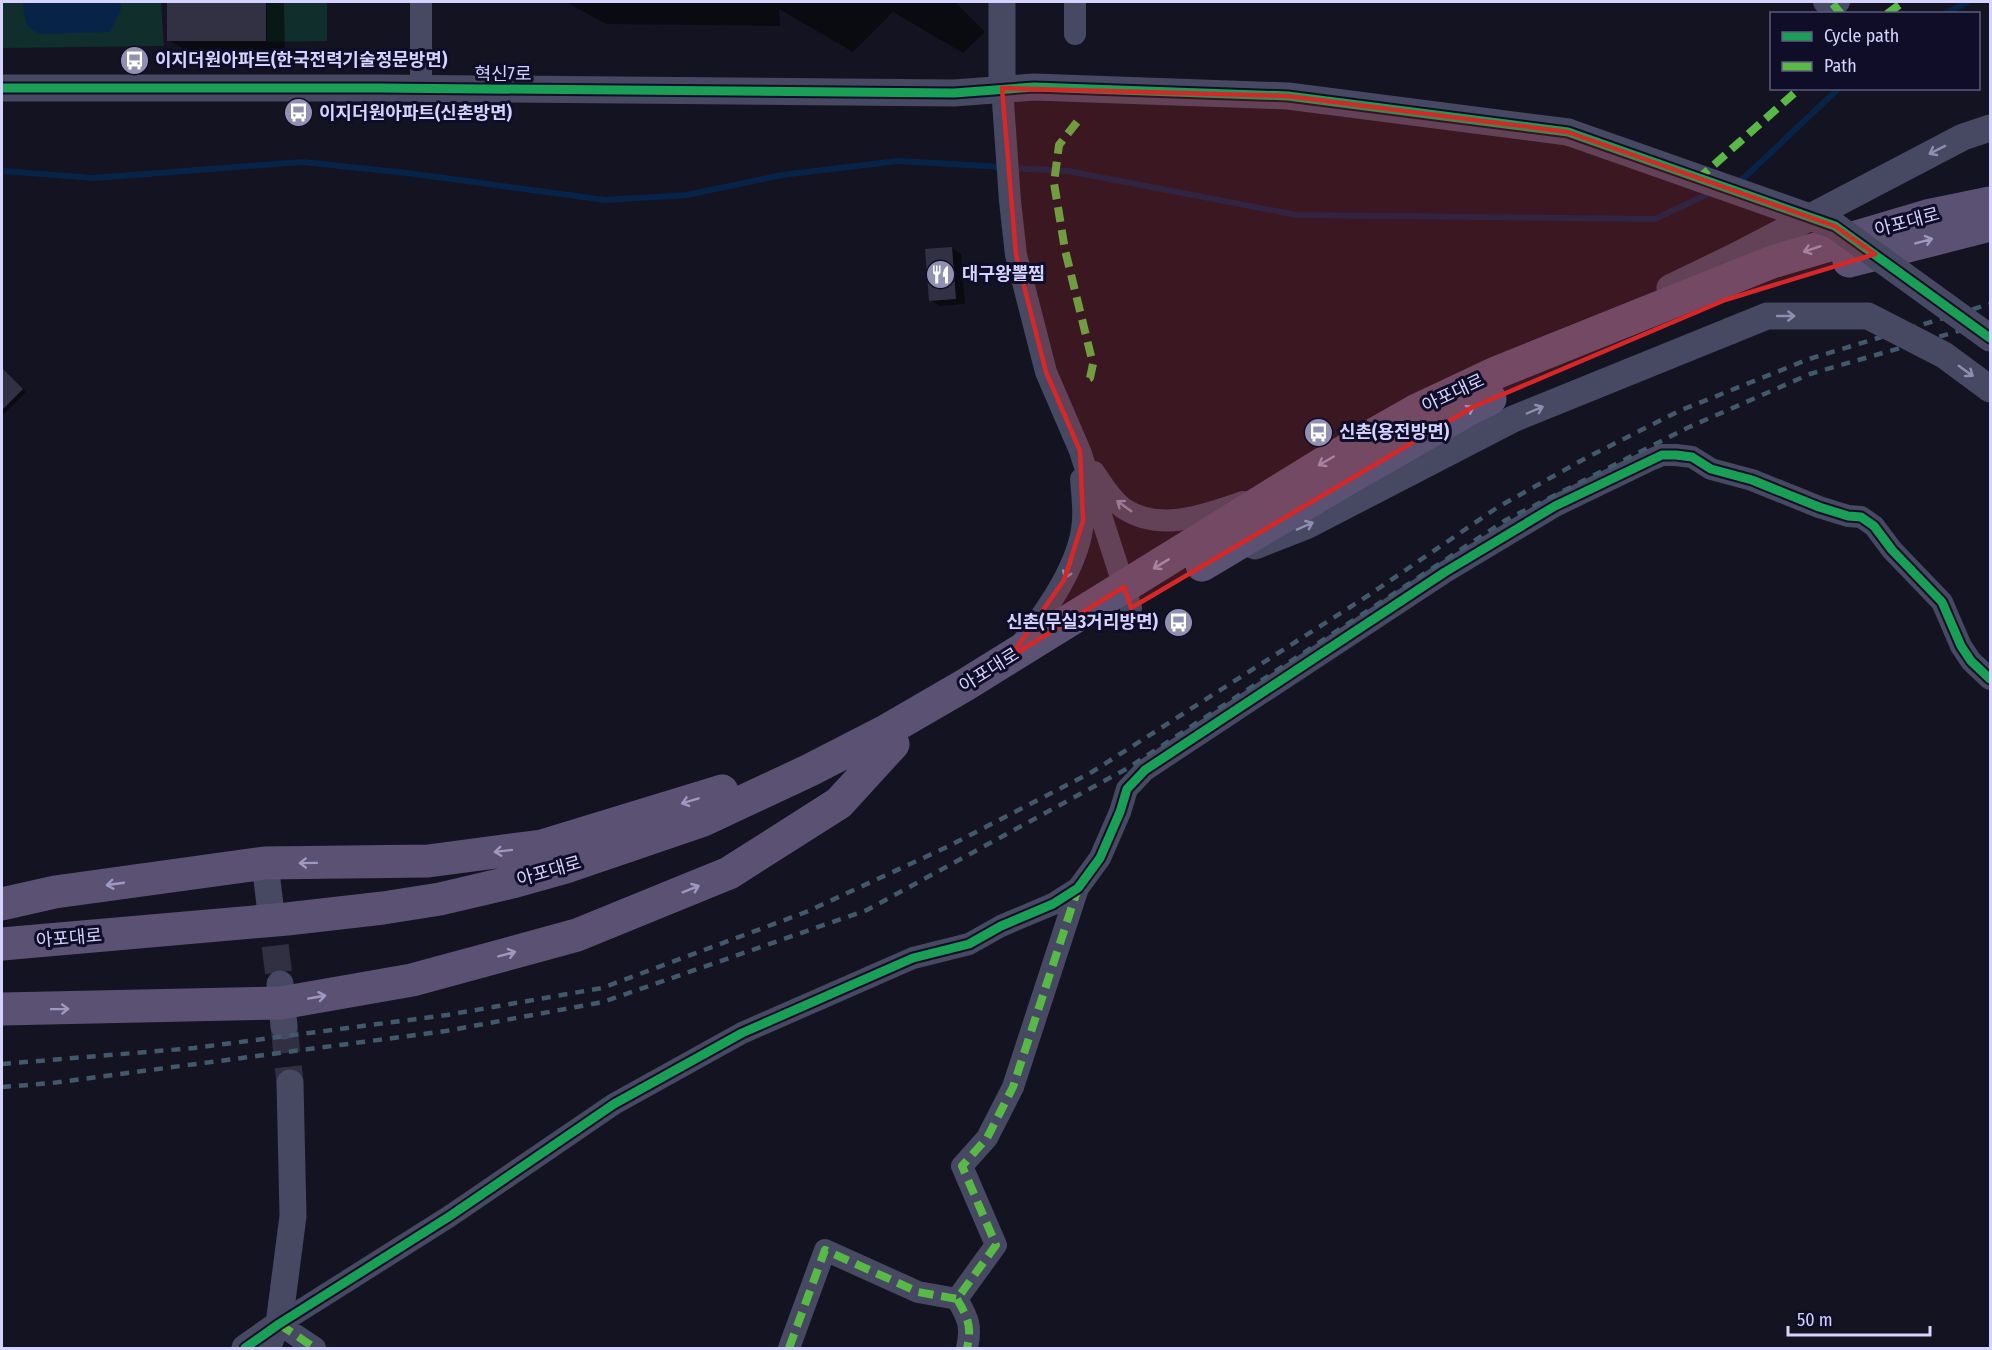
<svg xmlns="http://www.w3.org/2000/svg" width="1992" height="1350" font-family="'Fira Sans Condensed','Noto Sans KR',sans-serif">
	<rect width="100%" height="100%" fill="#141321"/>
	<path fill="#102e2c" d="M 2,2 L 161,2 L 164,46 L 2,48 Z
		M 267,2 L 327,2 L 327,41 L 267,42 Z"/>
	<path fill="#082348" d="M 23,2 L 121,2 L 121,9 L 110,32 L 41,34 C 23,28 25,19 23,2 Z"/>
	<path fill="#0007" d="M 168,2 L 284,2 L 285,51 L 188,51 L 168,40 Z
		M 566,2 L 955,2 L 985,32 L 963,53 L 893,12 L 853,52 L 779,9 L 780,26 L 606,24 Z
		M 952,248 L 961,254 L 965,304 L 940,306 L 930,300 Z
		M 2,368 L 26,392 L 2,416 Z"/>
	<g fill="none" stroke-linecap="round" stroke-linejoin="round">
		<path stroke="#082348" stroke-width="6" d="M 1945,14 L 1967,2
			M 1013,168 L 1068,171 L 1297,215 L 1655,219 L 1712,192
			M 2,171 L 94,178 L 302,162 L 407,173 L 605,200 L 687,195 L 782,175 L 897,161 L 1002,167
			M 1735,182 L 1745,177 L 1839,88"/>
	</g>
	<path fill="#323143" d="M 167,2 L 266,2 L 266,41 L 167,41 Z
		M 952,247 L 956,299 L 929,301 L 925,249 Z
		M 2,368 L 23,389 L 2,410 Z"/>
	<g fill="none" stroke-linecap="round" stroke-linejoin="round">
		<path stroke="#313042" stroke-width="27" stroke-dasharray="27 14" stroke-linecap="butt" d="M 270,905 L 280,984
			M 284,1026 L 290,1083"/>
		<path stroke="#474862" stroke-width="22" d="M 1824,2 L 1833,4 L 1839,2
			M 1075,34 L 1075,2
			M 1002,88 L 1010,201 L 1016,255 L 1046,372 L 1080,451 L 1131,608
			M 421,90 L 421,2
			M 1094,472 C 1102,484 1111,499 1123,508 C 1160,533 1205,515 1243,502
			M 1022,643 C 1047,609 1080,564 1083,521 C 1084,507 1082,493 1081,479
			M 957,1299 C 968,1318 972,1326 967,1348
			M 279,1324 L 315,1348
			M 270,1348 L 279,1324 L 450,1216 L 614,1104 L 742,1033 L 913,958 L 969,944 L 1001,926 L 1053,904 L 1078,888 L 1100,858 L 1120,812 L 1127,789 L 1145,770 L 1445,572 L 1555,506 L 1650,460 L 1662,455 L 1676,455 L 1692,457 L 1711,469 L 1752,480 L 1819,507 L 1848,516 L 1861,517 L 1874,526 L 1892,550 L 1942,602 L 1961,646 L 1971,661 L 1990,679
			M 789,1348 L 825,1250 L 918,1292 L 957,1299 L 996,1245 L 962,1166 L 987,1138 L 1013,1087 L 1078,888"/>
		<path stroke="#474862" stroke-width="27" d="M 2,88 L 380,88 L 954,93 L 1034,87 L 1288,96 L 1568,132
			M 1002,88 L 1002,2
			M 1670,288 L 1738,255 L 1963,137 L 1990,128
			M 1255,546 L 1306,526 L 1513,419 L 1730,331
			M 265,863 L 270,905
			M 280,984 L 284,1026
			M 245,1348 L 279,1324 L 293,1216 L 290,1083"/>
		<path stroke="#5b5273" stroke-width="33" d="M 1849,261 L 1990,225
			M 1202,565 L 1340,483 L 1473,407 L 1490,399
			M 2,904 L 55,892 L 265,863 L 428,861 L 542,846 L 722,791
			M 2,944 L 287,919 L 383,908 L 440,899 L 512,882 L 569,866 L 701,821 L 810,770 L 884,732 L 965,685 L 1322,464 L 1415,411 L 1498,372 L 1772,262 L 1927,216 L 1990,203
			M 2,1009 L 281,1003 L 412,980 L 577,935 L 729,873 L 839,803 L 893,744"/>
		<path stroke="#40596b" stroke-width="4.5" stroke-dasharray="9 8" stroke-linecap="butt" d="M 2,1064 L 194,1048 L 447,1015 L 602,988 L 806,912 L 947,847 L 1092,772 L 1369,595 L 1498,507 L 1586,458 L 1679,411 L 1809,359 L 1990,304
			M 2,1087 L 52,1083 L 446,1031 L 603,1002 L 867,910 L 1128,768 L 1506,520 L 1687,428 L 1810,374 L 1990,322"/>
		<path stroke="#474862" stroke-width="27" d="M 1568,132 L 1835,226 L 1990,338
			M 1730,331 L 1767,316 L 1868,316 L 1944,355 L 1990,389"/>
		<path stroke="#58b947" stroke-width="8" stroke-dasharray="15 8" stroke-linecap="butt" d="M 1833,4 L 1841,14
			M 1887,14 L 1903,2
			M 1077,122 L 1059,145 L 1054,183 L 1065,250 L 1093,364 L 1090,378 L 1083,382
			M 1697,180 L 1800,88
			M 957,1299 C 968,1318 972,1326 967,1348
			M 279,1324 L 315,1348
			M 789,1348 L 825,1250 L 918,1292 L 957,1299 L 996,1245 L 962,1166 L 987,1138 L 1013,1087 L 1078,888"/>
		<defs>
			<path id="cycleway" d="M 2,88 L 380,88 L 954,93 L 1034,87 L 1288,96 L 1568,132 L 1835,226 L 1990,338
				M 245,1348 L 279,1324 L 450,1216 L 614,1104 L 742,1033 L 913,958 L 969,944 L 1001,926 L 1053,904 L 1078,888 L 1100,858 L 1120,812 L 1127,789 L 1145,770 L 1445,572 L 1555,506 L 1662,455 L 1676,455 L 1692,457 L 1711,469 L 1752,480 L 1819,507 L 1848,516 L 1861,517 L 1874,526 L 1892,550 L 1942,602 L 1961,646 L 1971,661 L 1990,679"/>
		</defs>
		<use href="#cycleway" stroke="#0f0d27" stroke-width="13"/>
		<use href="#cycleway" stroke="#1a9f57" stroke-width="9"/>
	</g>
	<defs><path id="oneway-shaft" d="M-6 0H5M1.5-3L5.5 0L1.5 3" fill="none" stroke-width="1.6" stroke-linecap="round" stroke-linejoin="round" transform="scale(1.5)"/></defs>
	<g stroke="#8e8eb0">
		<use href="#oneway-shaft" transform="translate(1937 150) rotate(153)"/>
		<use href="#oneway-shaft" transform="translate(1786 316)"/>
		<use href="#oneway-shaft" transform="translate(1966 371) rotate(36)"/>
		<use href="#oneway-shaft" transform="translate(1535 410) rotate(-23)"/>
		<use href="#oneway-shaft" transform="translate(1124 506) rotate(-144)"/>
		<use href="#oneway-shaft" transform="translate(1305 526) rotate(-24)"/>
		<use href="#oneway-shaft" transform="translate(1068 570) rotate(111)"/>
	</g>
	<g stroke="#9e99c0">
		<use href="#oneway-shaft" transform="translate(1924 241) rotate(-15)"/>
		<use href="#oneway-shaft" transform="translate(1812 249) rotate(162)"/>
		<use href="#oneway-shaft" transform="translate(1466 411) rotate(-29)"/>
		<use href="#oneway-shaft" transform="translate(1326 461) rotate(150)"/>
		<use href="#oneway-shaft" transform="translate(1161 564) rotate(149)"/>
		<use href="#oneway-shaft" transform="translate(690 801) rotate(163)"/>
		<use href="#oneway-shaft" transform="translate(503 851) rotate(173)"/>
		<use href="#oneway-shaft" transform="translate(308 863) rotate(179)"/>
		<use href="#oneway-shaft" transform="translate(115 884) rotate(172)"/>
		<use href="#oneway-shaft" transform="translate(691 889) rotate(-22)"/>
		<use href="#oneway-shaft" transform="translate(507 954) rotate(-15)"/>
		<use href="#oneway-shaft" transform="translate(317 997) rotate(-10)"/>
		<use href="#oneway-shaft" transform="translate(60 1009) rotate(-1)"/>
	</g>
	<path fill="#d62828" fill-opacity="0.2" stroke="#d62828" stroke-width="4.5" stroke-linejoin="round" d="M 1002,88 L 1288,96 L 1568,132 L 1835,226 L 1875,254 L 1725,300 L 1473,407 L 1131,608 L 1124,587 L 1010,657 L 1064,580 L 1083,521 L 1080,451 L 1046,372 L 1016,255 Z"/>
	<defs>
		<symbol id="bus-disc" viewBox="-11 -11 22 22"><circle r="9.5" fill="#9190b1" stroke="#0f0d27"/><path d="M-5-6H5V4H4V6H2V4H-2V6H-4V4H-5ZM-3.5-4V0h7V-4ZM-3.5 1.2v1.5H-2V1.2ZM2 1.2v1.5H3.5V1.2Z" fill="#fff"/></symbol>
		<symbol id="restaurant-disc" viewBox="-11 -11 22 22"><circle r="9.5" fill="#9190b1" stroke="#0f0d27"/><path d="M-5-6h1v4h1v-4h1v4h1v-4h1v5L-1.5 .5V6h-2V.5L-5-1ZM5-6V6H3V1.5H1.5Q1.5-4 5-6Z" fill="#fff"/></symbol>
	</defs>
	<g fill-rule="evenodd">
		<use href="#bus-disc" x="118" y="44" width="33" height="33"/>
		<use href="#bus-disc" x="282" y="96" width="33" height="33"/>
		<use href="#restaurant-disc" x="924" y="258" width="33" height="33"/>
		<use href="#bus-disc" x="1302" y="416" width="33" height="33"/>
		<use href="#bus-disc" x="1162" y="606" width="33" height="33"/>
	</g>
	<g text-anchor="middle" stroke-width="6" stroke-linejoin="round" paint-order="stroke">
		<g font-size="18" font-weight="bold" fill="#d5d3ff" stroke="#0f0d27" text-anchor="start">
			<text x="155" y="66">이지더원아파트(한국전력기술정문방면)</text>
			<text x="319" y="119">이지더원아파트(신촌방면)</text>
			<text x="962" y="280">대구왕뽈찜</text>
			<text x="1339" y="438">신촌(용전방면)</text>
			<text x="1158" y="628" text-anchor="end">신촌(무실3거리방면)</text>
		</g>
		<g font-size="18" fill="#d5d3ff" stroke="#0f0d27">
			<text x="503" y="80">혁신7로</text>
			<text transform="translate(1907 222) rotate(-15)" y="6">아포대로</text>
			<text transform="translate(1453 393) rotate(-25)" y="6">아포대로</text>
			<text transform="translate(989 670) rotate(-32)" y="6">아포대로</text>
			<text transform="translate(549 871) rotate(-16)" y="6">아포대로</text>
			<text transform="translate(69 938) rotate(-5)" y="6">아포대로</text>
		</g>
	</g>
	<rect width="1992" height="1350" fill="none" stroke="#d5d3ff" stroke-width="6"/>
	<rect x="1770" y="12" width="210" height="78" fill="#0f0d27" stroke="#5e5c7d" stroke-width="1.5"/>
	<rect x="1782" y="32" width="30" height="9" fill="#1a9f57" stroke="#5e5c7d" stroke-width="1.5"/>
	<text x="1824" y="42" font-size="18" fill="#d5d3ff">Cycle path</text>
	<rect x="1782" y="62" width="30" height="9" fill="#58b947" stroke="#5e5c7d" stroke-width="1.5"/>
	<text x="1824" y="72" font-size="18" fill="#d5d3ff">Path</text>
	<path d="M1788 1326v9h142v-9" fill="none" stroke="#d5d3ff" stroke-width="3"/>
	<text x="1797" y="1326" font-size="18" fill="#d5d3ff" stroke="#0f0d27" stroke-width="4.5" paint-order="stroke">50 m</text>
</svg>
